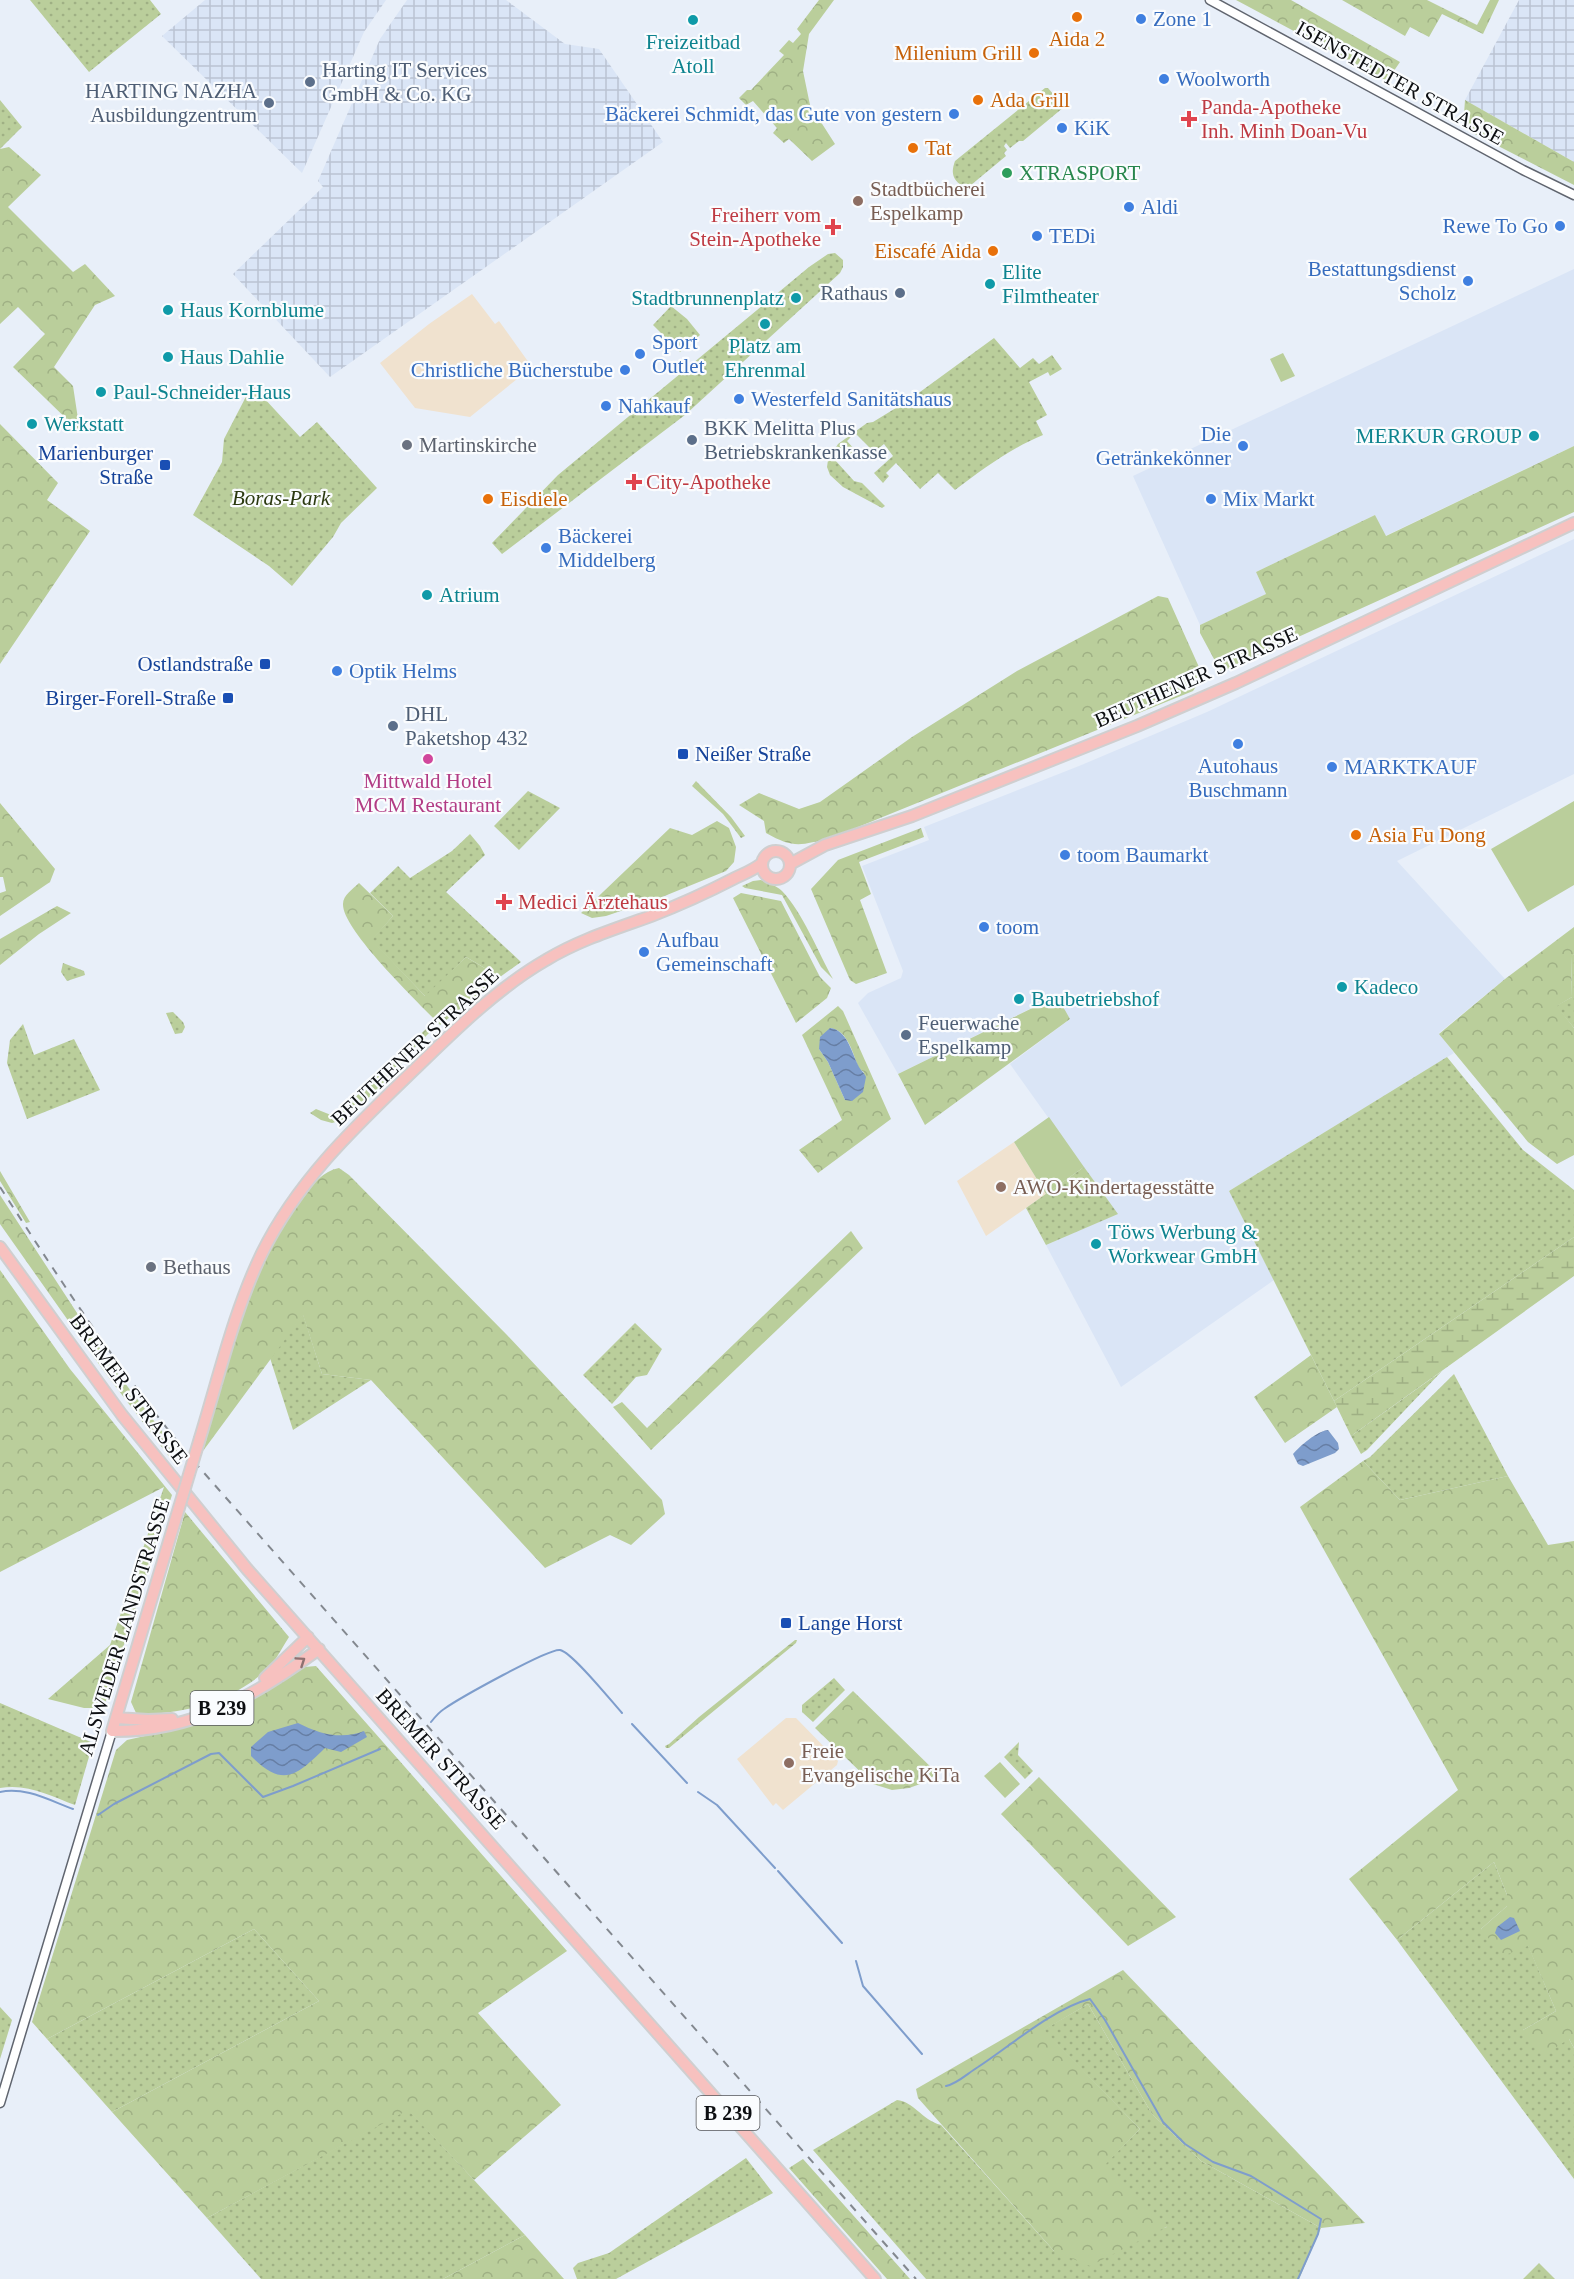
<svg xmlns="http://www.w3.org/2000/svg" width="1574" height="2279" font-family="Georgia,serif">
	<defs>
		<pattern id="industrial-grid" width="8" height="8" patternUnits="userSpaceOnUse" patternTransform="scale(1.5)"><rect width="8" height="8" fill="#dae5f6"/><path d="M0 4h8M4 0v8" fill="none" stroke="#bac3d2"/></pattern>
		<pattern id="grass-dots" width="8" height="8" patternUnits="userSpaceOnUse" patternTransform="scale(1.5)"><rect width="8" height="8" fill="#bace9b"/><path d="M2 2h.1M6 6h.1" fill="none" stroke="#9fb084" stroke-width="1.8" stroke-linecap="round"/></pattern>
		<pattern id="forest-crowns" width="20" height="18" patternUnits="userSpaceOnUse" patternTransform="scale(1.5)"><rect width="20" height="18" fill="#bace9b"/><path d="M2 6a3 3 0 1 1 6 0M12 15a3 3 0 1 1 6 0" fill="none" stroke="#9fb084"/></pattern>
		<pattern id="wetland-marsh" width="20" height="14" patternUnits="userSpaceOnUse" patternTransform="scale(1.5)"><rect width="20" height="14" fill="#bace9b"/><path d="M1 5h8M5 5V1M11 12h8M15 12V8" fill="none" stroke="#9fb084"/></pattern>
		<pattern id="water-waves" width="16" height="10" patternUnits="userSpaceOnUse" patternTransform="scale(1.5)"><rect width="16" height="10" fill="#7e9dcc"/><path d="M0 5q4-4 8 0t8 0" fill="none" stroke="#667ea4"/></pattern>
	</defs>
	<rect width="100%" height="100%" fill="#e8eff9"/>
	<path fill="#dae5f6" d="M 1574,269 L 1574,446 L 1385,536 L 1375,515 L 1256,572 L 1266,594 L 1200,625 L 1133,476 Z
		M 1574,539 L 1574,774 L 1397,861 L 1505,979 L 1439,1033 L 1454,1053 L 1229,1191 L 1274,1280 L 1121,1387 L 1046,1245 L 1117,1214 L 1010,1064 L 1070,1019 L 1056,996 L 898,1074 L 858,1003 L 868,993 L 901,978 L 903,971 L 862,866 L 929,840 L 924,827 L 1079,766 L 1207,712 Z"/>
	<path fill="url(#industrial-grid)" d="M 205,0 L 386,0 L 364,32 L 302,173 L 162,36 Z
		M 407,0 L 506,0 L 565,44 L 599,49 L 663,142 L 330,377 L 233,274 L 323,187 L 318,181 L 380,39 Z
		M 1519,0 L 1574,0 L 1574,162 L 1465,100 Z"/>
	<path fill="#f0e2cf" d="M 472,294 L 495,324 L 499,321 L 532,367 L 470,417 L 415,408 L 380,363 L 429,324 Z
		M 1014,1142 L 1046,1194 L 986,1236 L 957,1181 Z
		M 786,1718 L 796,1718 L 838,1761 L 837,1765 L 783,1810 L 776,1803 L 773,1806 L 737,1759 Z"/>
	<path fill="url(#grass-dots)" d="M 30,0 L 150,0 L 161,14 L 89,72 Z
		M 1045,88 L 1048,88 L 1064,107 L 1023,141 L 1019,141 L 1010,148 L 1006,143 L 1004,146 L 1007,150 L 1004,153 L 1006,156 L 971,185 L 962,186 C 952,179 951,172 955,161 Z
		M 0,100 L 22,127 L 0,149 Z
		M 835,253 L 843,260 L 843,267 L 840,273 L 685,415 L 502,554 L 492,543 L 558,475 L 809,267 L 828,254 Z
		M 671,306 L 687,319 L 700,335 L 680,352 L 653,325 Z
		M 994,338 L 1020,368 L 1033,358 L 1039,364 L 1052,355 L 1062,369 L 1050,376 L 1048,372 L 1029,382 L 1047,415 L 1036,421 L 1043,435 C 1011,448 983,469 955,490 L 938,473 L 920,489 L 896,463 L 886,473 L 889,476 L 883,483 L 874,473 L 893,456 L 884,444 L 874,452 L 855,433 L 847,441 L 855,450 L 847,457 L 843,453 L 835,460 L 854,481 L 862,483 L 885,506 L 882,508 L 843,487 L 830,475 L 827,467 L 828,460 L 838,444 L 867,423 L 873,422 L 909,400 Z
		M 252,385 L 300,437 L 317,422 L 377,488 L 341,523 L 333,537 L 292,586 L 269,566 L 193,515 L 222,462 L 224,439 Z
		M 696,781 L 731,817 L 745,836 L 741,838 L 723,814 L 692,786 Z
		M 528,791 L 560,808 L 519,850 L 494,826 Z
		M 470,834 L 480,846 L 485,855 L 446,892 L 521,962 L 500,977 L 466,957 L 426,997 L 371,940 L 393,916 L 370,893 L 398,866 L 410,878 L 452,851 Z
		M 1574,954 L 1574,1028 L 1556,1006 L 1572,997 L 1571,956 Z
		M 63,963 L 84,971 L 85,975 L 67,981 L 61,972 Z
		M 173,1012 L 183,1022 L 185,1027 L 182,1033 L 175,1034 L 166,1013 Z
		M 23,1024 L 34,1055 L 74,1039 L 100,1090 L 27,1119 L 7,1063 L 10,1040 Z
		M 1447,1057 L 1523,1150 L 1574,1190 L 1574,1237 L 1334,1401 L 1229,1191 Z
		M 1084,1167 L 1118,1214 L 1046,1245 L 1026,1208 Z
		M 303,1314 L 322,1374 L 371,1380 L 293,1430 L 270,1358 Z
		M 635,1323 L 662,1349 L 647,1375 L 636,1377 L 612,1404 L 583,1375 Z
		M 1442,1371 L 1367,1450 L 1361,1454 L 1351,1436 Z
		M 1454,1374 L 1508,1476 L 1400,1500 L 1363,1461 L 1370,1457 Z
		M 834,1678 L 845,1690 L 813,1722 L 802,1712 L 802,1705 Z
		M 0,1703 L 93,1743 L 75,1805 C 51,1796 27,1783 0,1788 Z
		M 1019,1742 L 1018,1755 L 1033,1771 L 1025,1779 L 1004,1757 Z
		M 1494,1862 L 1507,1895 L 1507,1906 L 1481,1929 L 1528,1945 L 1556,2011 L 1523,2030 L 1569,2039 L 1574,2048 L 1574,2179 L 1397,1940 Z
		M 254,1929 L 319,2001 L 112,2112 L 47,2039 Z
		M 1088,2004 L 1152,2114 L 1201,2161 L 1321,2228 L 1299,2279 L 926,2279 L 813,2150 L 897,2100 C 913,2101 922,2120 941,2125 L 1054,2251 L 1167,2227 L 1104,2165 L 1140,2129 L 1043,2030 Z
		M 0,2007 L 12,2020 L 0,2059 Z
		M 408,2109 L 525,2235 L 443,2279 L 261,2279 L 207,2218 Z
		M 746,2158 L 773,2193 L 616,2279 L 577,2279 L 573,2268 L 578,2263 L 609,2253 Z
		M 1539,2263 L 1555,2279 L 1523,2279 Z"/>
	<path fill="url(#forest-crowns)" fill-rule="evenodd" d="M 819,0 L 834,0 L 809,34 L 803,71 L 810,105 L 835,144 L 812,161 L 789,139 L 784,143 L 773,133 L 777,128 L 753,101 L 746,105 L 739,98 L 747,90 L 751,90 L 784,55 L 779,51 L 789,40 L 793,43 L 801,34 L 797,29 Z
		M 1236,0 L 1291,0 L 1400,62 L 1387,81 Z
		M 1342,0 L 1427,0 L 1477,25 L 1490,0 L 1499,0 L 1483,34 L 1442,14 L 1429,37 L 1410,27 L 1405,36 Z
		M 1465,100 L 1574,162 L 1574,185 L 1463,128 Z
		M 9,147 L 41,175 L 8,207 L 73,272 L 85,264 L 115,296 L 95,305 L 54,367 L 73,386 L 80,432 L 13,367 L 45,334 L 18,307 L 0,324 L 0,149 Z
		M 0,424 L 58,483 L 47,500 L 90,531 L 0,664 Z
		M 1574,446 L 1574,512 L 1221,672 L 1200,633 L 1200,625 L 1266,594 L 1256,572 L 1375,515 L 1386,536 Z
		M 1158,596 L 1168,598 L 1203,676 L 1193,691 L 831,838 C 801,845 794,849 766,833 L 764,821 L 739,805 L 759,793 L 799,809 L 820,802 L 912,737 L 1017,671 Z
		M 0,803 L 55,869 L 50,882 L 0,916 L 0,893 L 6,891 L 3,877 L 0,877 Z
		M 717,821 L 729,828 L 736,847 L 734,862 L 726,871 L 662,897 L 606,916 L 592,918 L 581,913 L 670,828 L 692,835 Z
		M 921,828 L 924,837 L 859,862 L 871,894 L 860,900 L 887,973 L 856,984 L 850,980 L 811,889 L 838,860 Z
		M 761,880 C 768,884 776,885 782,891 C 803,913 818,952 833,979 L 821,967 L 782,895 L 745,888 L 742,886 L 753,881 Z
		M 359,883 L 393,916 L 372,940 L 425,996 L 466,957 L 500,977 L 440,1025 C 420,1004 342,930 343,904 C 343,895 353,889 359,883 Z
		M 741,893 L 781,901 L 820,977 L 831,988 L 827,998 L 796,1023 L 733,898 Z
		M 57,906 L 71,913 L 39,934 L 0,965 L 0,939 Z
		M 1574,927 L 1574,954 L 1571,957 L 1572,997 L 1557,1006 L 1574,1028 L 1574,1155 L 1557,1164 L 1528,1142 L 1439,1034 L 1505,979 Z
		M 1057,996 L 1070,1019 L 925,1125 L 898,1074 Z
		M 838,1006 L 843,1011 L 891,1119 L 818,1173 L 799,1150 L 842,1120 L 802,1035 ZM 830,1028 C 848,1030 853,1054 859,1069 L 864,1072 L 845,1100 L 828,1062 L 819,1049 Z
		M 430,1025 L 433,1029 L 409,1053 L 395,1073 L 346,1119 L 332,1123 L 321,1120 L 310,1113 L 316,1109 L 331,1115 L 339,1113 Z
		M 339,1168 L 349,1175 L 507,1335 L 662,1500 L 665,1514 L 631,1545 L 610,1535 L 545,1568 L 371,1380 L 322,1374 L 303,1315 L 203,1451 C 221,1388 237,1312 265,1253 C 275,1233 290,1214 304,1196 C 313,1184 323,1171 339,1168 Z
		M 0,1171 L 30,1222 L 26,1223 L 0,1181 Z
		M 0,1195 L 111,1365 L 181,1456 L 177,1467 L 103,1370 L 0,1224 Z
		M 851,1231 L 863,1248 L 651,1450 L 613,1407 L 622,1402 L 647,1428 Z
		M 0,1270 L 70,1369 L 172,1495 L 106,1701 L 98,1708 L 84,1708 L 48,1699 L 110,1645 L 164,1487 L 0,1572 Z
		M 1311,1355 L 1337,1407 L 1285,1443 L 1254,1397 Z
		M 1363,1461 L 1400,1500 L 1508,1476 L 1548,1545 L 1574,1541 L 1574,2048 L 1569,2039 L 1542,2056 L 1523,2030 L 1556,2011 L 1528,1946 L 1503,1956 L 1481,1929 L 1507,1906 L 1507,1895 L 1494,1862 L 1397,1940 L 1349,1879 L 1458,1790 L 1300,1507 Z
		M 185,1512 L 289,1637 C 283,1646 278,1656 272,1664 C 242,1698 180,1717 136,1713 L 131,1702 Z
		M 316,1666 L 567,1951 L 478,2013 L 561,2105 L 474,2180 L 408,2110 L 207,2218 L 112,2112 L 319,2001 L 254,1929 L 47,2039 L 32,2022 L 116,1750 L 127,1740 L 176,1729 L 230,1711 L 305,1667 Z
		M 853,1691 L 937,1773 L 926,1782 L 909,1788 L 892,1790 L 873,1784 L 815,1728 Z
		M 1039,1777 L 1176,1917 L 1128,1946 L 1001,1814 Z
		M 1123,1970 L 1365,2223 L 1321,2228 L 1201,2161 L 1152,2114 L 1088,2004 L 1044,2030 L 1140,2129 L 1105,2165 L 1168,2226 L 1090,2266 L 1054,2251 L 918,2098 L 916,2089 Z
		M 803,2159 L 910,2279 L 887,2279 L 789,2168 Z
		M 525,2235 L 564,2279 L 443,2279 Z"/>
	<path fill="url(#wetland-marsh)" d="M 1574,1237 L 1574,1276 L 1351,1436 L 1334,1401 Z
		M 795,1640 L 797,1640 L 796,1643 L 669,1748 L 666,1748 L 665,1746 L 669,1744 L 699,1717 Z"/>
	<path fill="#bace9b" d="M 1283,353 L 1295,376 L 1281,382 L 1270,359 Z
		M 1574,801 L 1574,885 L 1528,912 L 1491,849 Z
		M 1049,1117 L 1084,1167 L 1046,1194 L 1014,1142 Z
		M 1000,1762 L 1020,1784 L 1005,1798 L 984,1776 Z"/>
	<path fill="url(#water-waves)" d="M 830,1028 C 847,1030 851,1051 858,1065 C 860,1070 864,1072 866,1077 L 863,1092 L 852,1101 L 845,1100 L 828,1062 L 819,1049 L 820,1037 Z
		M 1328,1430 L 1338,1443 L 1339,1449 L 1335,1453 L 1303,1466 L 1298,1464 L 1293,1454 C 1300,1446 1317,1431 1328,1430 Z
		M 298,1723 C 319,1734 342,1740 364,1731 L 367,1737 L 341,1752 L 325,1748 C 297,1775 284,1789 251,1756 L 251,1747 L 268,1732 Z
		M 1510,1917 L 1514,1918 L 1520,1931 L 1501,1940 L 1495,1933 L 1497,1927 Z"/>
	<g fill="none" stroke-linecap="round" stroke-linejoin="round">
		<path stroke="#7e9dcc" stroke-width="2" d="M 431,1722 C 435,1717 439,1712 444,1709 C 458,1699 549,1648 560,1650 C 572,1652 612,1702 622,1713
			M 632,1724 L 687,1783
			M 414,1732 L 422,1729
			M 0,1792 C 24,1786 51,1801 73,1809
			M 698,1792 L 717,1805 L 775,1868
			M 98,1815 L 114,1804 L 211,1754 L 219,1753 L 263,1797 L 293,1786 L 380,1749
			M 778,1871 L 842,1943
			M 856,1961 L 863,1986 L 922,2054
			M 946,2086 C 957,2084 968,2073 978,2067 C 1010,2046 1054,2008 1090,1999 L 1105,2020 L 1163,2122 L 1185,2144 L 1213,2162 L 1251,2176 L 1321,2219 L 1318,2234 L 1298,2279"/>
		<defs>
			<path id="minor" d="M 1210,0 L 1523,170 L 1574,195
				M 0,2103 L 112,1731"/>
			<path id="major" d="M762 865a14 14 0 1 1 28 0a14 14 0 1 1-28 0Z
				M 790,864 L 825,845 L 912,816 L 1137,726 L 1236,683 L 1574,523
				M 0,1247 L 122,1415 L 247,1569 L 875,2279
				M 200,1438 C 219,1376 234,1311 262,1253 C 299,1178 359,1123 418,1066 C 457,1028 499,987 546,960 C 579,940 615,929 651,916 C 679,905 706,893 733,879 C 743,874 752,871 761,864
				M 175,1521 L 112,1731 C 193,1732 255,1696 319,1649
				M 265,1678 L 308,1637
				M 116,1718 L 148,1720 L 172,1719"/>
		</defs>
		<use href="#minor" stroke="#60656f" stroke-width="11"/>
		<use href="#major" stroke="#cfcfd0" stroke-width="14"/>
		<use href="#minor" stroke="#fff" stroke-width="8"/>
		<use href="#major" stroke="#f7c1bf" stroke-width="10"/>
		<path stroke="#83888f" stroke-width="2" stroke-dasharray="8 8" stroke-linecap="butt" d="M 0,1187 C 60,1280 120,1372 190,1457 L 916,2279"/>
		<defs>
			<path id="major-bridge" d="M 175,1521 L 200,1438"/>
		</defs>
		<use href="#major-bridge" stroke="#cfcfd0" stroke-width="14" stroke-linecap="butt"/>
		<use href="#major-bridge" stroke="#f7c1bf" stroke-width="10"/>
	</g>
	<defs><path id="oneway-chevron" d="M-2-3.5L2.5 0L-2 3.5" fill="none" stroke-width="1.6" stroke-linecap="round" stroke-linejoin="round" transform="scale(1.5)"/></defs>
	<use stroke="#8e7171" href="#oneway-chevron" transform="translate(301 1661) rotate(-34)"/>
	<g fill="#e8710a" stroke="#fafcfe" stroke-width="2">
		<circle cx="1077" cy="17" r="6"/>
		<circle cx="1034" cy="53" r="6"/>
		<circle cx="978" cy="100" r="6"/>
		<circle cx="913" cy="148" r="6"/>
		<circle cx="993" cy="251" r="6"/>
		<circle cx="488" cy="499" r="6"/>
		<circle cx="1356" cy="835" r="6"/>
	</g>
	<g fill="#3f7fe0" stroke="#fafcfe" stroke-width="2">
		<circle cx="1141" cy="19" r="6"/>
		<circle cx="1164" cy="79" r="6"/>
		<circle cx="954" cy="114" r="6"/>
		<circle cx="1062" cy="128" r="6"/>
		<circle cx="1129" cy="207" r="6"/>
		<circle cx="1560" cy="226" r="6"/>
		<circle cx="1037" cy="236" r="6"/>
		<circle cx="1468" cy="281" r="6"/>
		<circle cx="640" cy="354" r="6"/>
		<circle cx="625" cy="370" r="6"/>
		<circle cx="739" cy="399" r="6"/>
		<circle cx="606" cy="406" r="6"/>
		<circle cx="1243" cy="446" r="6"/>
		<circle cx="1211" cy="499" r="6"/>
		<circle cx="546" cy="548" r="6"/>
		<circle cx="337" cy="671" r="6"/>
		<circle cx="1238" cy="744" r="6"/>
		<circle cx="1332" cy="767" r="6"/>
		<circle cx="1065" cy="855" r="6"/>
		<circle cx="984" cy="927" r="6"/>
		<circle cx="644" cy="952" r="6"/>
	</g>
	<g fill="#0f9aa8" stroke="#fafcfe" stroke-width="2">
		<circle cx="693" cy="20" r="6"/>
		<circle cx="990" cy="284" r="6"/>
		<circle cx="796" cy="298" r="6"/>
		<circle cx="168" cy="310" r="6"/>
		<circle cx="765" cy="324" r="6"/>
		<circle cx="168" cy="357" r="6"/>
		<circle cx="101" cy="392" r="6"/>
		<circle cx="32" cy="424" r="6"/>
		<circle cx="1534" cy="436" r="6"/>
		<circle cx="427" cy="595" r="6"/>
		<circle cx="1342" cy="987" r="6"/>
		<circle cx="1019" cy="999" r="6"/>
		<circle cx="1096" cy="1244" r="6"/>
	</g>
	<g fill="#5c6f8a" stroke="#fafcfe" stroke-width="2">
		<circle cx="310" cy="82" r="6"/>
		<circle cx="269" cy="103" r="6"/>
		<circle cx="900" cy="293" r="6"/>
		<circle cx="692" cy="440" r="6"/>
		<circle cx="393" cy="726" r="6"/>
		<circle cx="906" cy="1035" r="6"/>
	</g>
	<g fill="#e0444e" stroke="#fafcfe" stroke-width="2">
		<path d="M1186 110h6v6h6v6h-6v6h-6v-6h-6v-6h6z"/>
		<path d="M830 218h6v6h6v6h-6v6h-6v-6h-6v-6h6z"/>
		<path d="M631 473h6v6h6v6h-6v6h-6v-6h-6v-6h6z"/>
		<path d="M501 893h6v6h6v6h-6v6h-6v-6h-6v-6h6z"/>
	</g>
	<circle fill="#2e9e5b" stroke="#fafcfe" stroke-width="2" cx="1007" cy="173" r="6"/>
	<g fill="#8d6e63" stroke="#fafcfe" stroke-width="2">
		<circle cx="858" cy="201" r="6"/>
		<circle cx="1001" cy="1187" r="6"/>
		<circle cx="789" cy="1763" r="6"/>
	</g>
	<g fill="#6b7280" stroke="#fafcfe" stroke-width="2">
		<circle cx="407" cy="445" r="6"/>
		<circle cx="151" cy="1267" r="6"/>
	</g>
	<g fill="#1a4fb4" stroke="#fafcfe" stroke-width="2">
		<rect x="159" y="459" width="12" height="12" rx="3"/>
		<rect x="259" y="658" width="12" height="12" rx="3"/>
		<rect x="222" y="692" width="12" height="12" rx="3"/>
		<rect x="677" y="748" width="12" height="12" rx="3"/>
		<rect x="780" y="1617" width="12" height="12" rx="3"/>
	</g>
	<circle fill="#d1479c" stroke="#fafcfe" stroke-width="2" cx="428" cy="759" r="6"/>
	<g text-anchor="middle" stroke-width="4.5" stroke-linejoin="round" paint-order="stroke">
		<g fill="#fafcfe" stroke="#545659" stroke-width="1.5">
			<rect x="190.5" y="1691" width="63" height="34" rx="4.5"/>
			<rect x="696.5" y="2096" width="63" height="34" rx="4.5"/>
		</g>
		<g font-size="20" font-weight="bold" fill="#0d0f12">
			<text x="222" y="1715">B 239</text>
			<text x="728" y="2120">B 239</text>
		</g>
		<g font-size="21" fill="#366cbe" stroke="#fafcfe" text-anchor="start">
			<text x="1153" y="26">Zone 1</text>
			<text x="1176" y="86">Woolworth</text>
			<text x="942" y="121" text-anchor="end">Bäckerei Schmidt, das Gute von gestern</text>
			<text x="1074" y="135">KiK</text>
			<text x="1141" y="214">Aldi</text>
			<text x="1548" y="233" text-anchor="end">Rewe To Go</text>
			<text x="1049" y="243">TEDi</text>
			<text x="1456" y="276" text-anchor="end">Bestattungsdienst<tspan x="1456" dy="24">Scholz</tspan></text>
			<text x="652" y="349">Sport<tspan x="652" dy="24">Outlet</tspan></text>
			<text x="613" y="377" text-anchor="end">Christliche Bücherstube</text>
			<text x="751" y="406">Westerfeld Sanitätshaus</text>
			<text x="618" y="413">Nahkauf</text>
			<text x="1231" y="441" text-anchor="end">Die<tspan x="1231" dy="24">Getränkekönner</tspan></text>
			<text x="1223" y="506">Mix Markt</text>
			<text x="558" y="543">Bäckerei<tspan x="558" dy="24">Middelberg</tspan></text>
			<text x="349" y="678">Optik Helms</text>
			<text x="1238" y="773" text-anchor="middle">Autohaus<tspan x="1238" dy="24">Buschmann</tspan></text>
			<text x="1344" y="774">MARKTKAUF</text>
			<text x="1077" y="862">toom Baumarkt</text>
			<text x="996" y="934">toom</text>
			<text x="656" y="947">Aufbau<tspan x="656" dy="24">Gemeinschaft</tspan></text>
		</g>
		<g font-size="21" fill="#c56008" stroke="#fafcfe" text-anchor="start">
			<text x="1077" y="46" text-anchor="middle">Aida 2</text>
			<text x="1022" y="60" text-anchor="end">Milenium Grill</text>
			<text x="990" y="107">Ada Grill</text>
			<text x="925" y="155">Tat</text>
			<text x="981" y="258" text-anchor="end">Eiscafé Aida</text>
			<text x="500" y="506">Eisdiele</text>
			<text x="1368" y="842">Asia Fu Dong</text>
		</g>
		<g font-size="21" fill="#0d838f" stroke="#fafcfe" text-anchor="start">
			<text x="693" y="49" text-anchor="middle">Freizeitbad<tspan x="693" dy="24">Atoll</tspan></text>
			<text x="1002" y="279">Elite<tspan x="1002" dy="24">Filmtheater</tspan></text>
			<text x="784" y="305" text-anchor="end">Stadtbrunnenplatz</text>
			<text x="180" y="317">Haus Kornblume</text>
			<text x="765" y="353" text-anchor="middle">Platz am<tspan x="765" dy="24">Ehrenmal</tspan></text>
			<text x="180" y="364">Haus Dahlie</text>
			<text x="113" y="399">Paul-Schneider-Haus</text>
			<text x="44" y="431">Werkstatt</text>
			<text x="1522" y="443" text-anchor="end">MERKUR GROUP</text>
			<text x="439" y="602">Atrium</text>
			<text x="1354" y="994">Kadeco</text>
			<text x="1031" y="1006">Baubetriebshof</text>
			<text x="1108" y="1239">Töws Werbung &amp;<tspan x="1108" dy="24">Workwear GmbH</tspan></text>
		</g>
		<g font-size="21" fill="#4e5e75" stroke="#fafcfe" text-anchor="start">
			<text x="322" y="77">Harting IT Services<tspan x="322" dy="24">GmbH &amp; Co. KG</tspan></text>
			<text x="257" y="98" text-anchor="end">HARTING NAZHA<tspan x="257" dy="24">Ausbildungzentrum</tspan></text>
			<text x="888" y="300" text-anchor="end">Rathaus</text>
			<text x="704" y="435">BKK Melitta Plus<tspan x="704" dy="24">Betriebskrankenkasse</tspan></text>
			<text x="405" y="721">DHL<tspan x="405" dy="24">Paketshop 432</tspan></text>
			<text x="918" y="1030">Feuerwache<tspan x="918" dy="24">Espelkamp</tspan></text>
		</g>
		<g font-size="21" fill="#0d0f12" stroke="#fafcfe">
			<text transform="translate(1400 83) rotate(29)" y="7">ISENSTEDTER STRASSE</text>
			<text transform="translate(1196 677) rotate(-24)" y="7">BEUTHENER STRASSE</text>
			<text transform="translate(415 1047) rotate(-43)" y="7">BEUTHENER STRASSE</text>
			<text transform="translate(129 1389) rotate(53)" y="7">BREMER STRASSE</text>
			<text transform="translate(124 1627) rotate(-73)" y="7">ALSWEDER LANDSTRASSE</text>
			<text transform="translate(441 1759) rotate(48)" y="7">BREMER STRASSE</text>
		</g>
		<g font-size="21" fill="#be3a42" stroke="#fafcfe" text-anchor="start">
			<text x="1201" y="114">Panda-Apotheke<tspan x="1201" dy="24">Inh. Minh Doan-Vu</tspan></text>
			<text x="821" y="222" text-anchor="end">Freiherr vom<tspan x="821" dy="24">Stein-Apotheke</tspan></text>
			<text x="646" y="489">City-Apotheke</text>
			<text x="518" y="909">Medici Ärztehaus</text>
		</g>
		<g font-size="21" fill="#27864d" stroke="#fafcfe" text-anchor="start">
			<text x="1019" y="180">XTRASPORT</text>
		</g>
		<g font-size="21" fill="#785e54" stroke="#fafcfe" text-anchor="start">
			<text x="870" y="196">Stadtbücherei<tspan x="870" dy="24">Espelkamp</tspan></text>
			<text x="1013" y="1194">AWO-Kindertagesstätte</text>
			<text x="801" y="1758">Freie<tspan x="801" dy="24">Evangelische KiTa</tspan></text>
		</g>
		<g font-size="21" fill="#5b616d" stroke="#fafcfe" text-anchor="start">
			<text x="419" y="452">Martinskirche</text>
			<text x="163" y="1274">Bethaus</text>
		</g>
		<g font-size="21" fill="#164399" stroke="#fafcfe" text-anchor="end">
			<text x="153" y="460">Marienburger<tspan x="153" dy="24">Straße</tspan></text>
			<text x="253" y="671">Ostlandstraße</text>
			<text x="216" y="705">Birger-Forell-Straße</text>
			<text x="695" y="761" text-anchor="start">Neißer Straße</text>
			<text x="798" y="1630" text-anchor="start">Lange Horst</text>
		</g>
		<g font-size="21" font-style="italic" fill="#2c3a11" stroke="#fafcfe">
			<text x="281" y="505">Boras-Park</text>
		</g>
		<g font-size="21" fill="#b23c85" stroke="#fafcfe">
			<text x="428" y="788">Mittwald Hotel<tspan x="428" dy="24">MCM Restaurant</tspan></text>
		</g>
	</g>
</svg>
